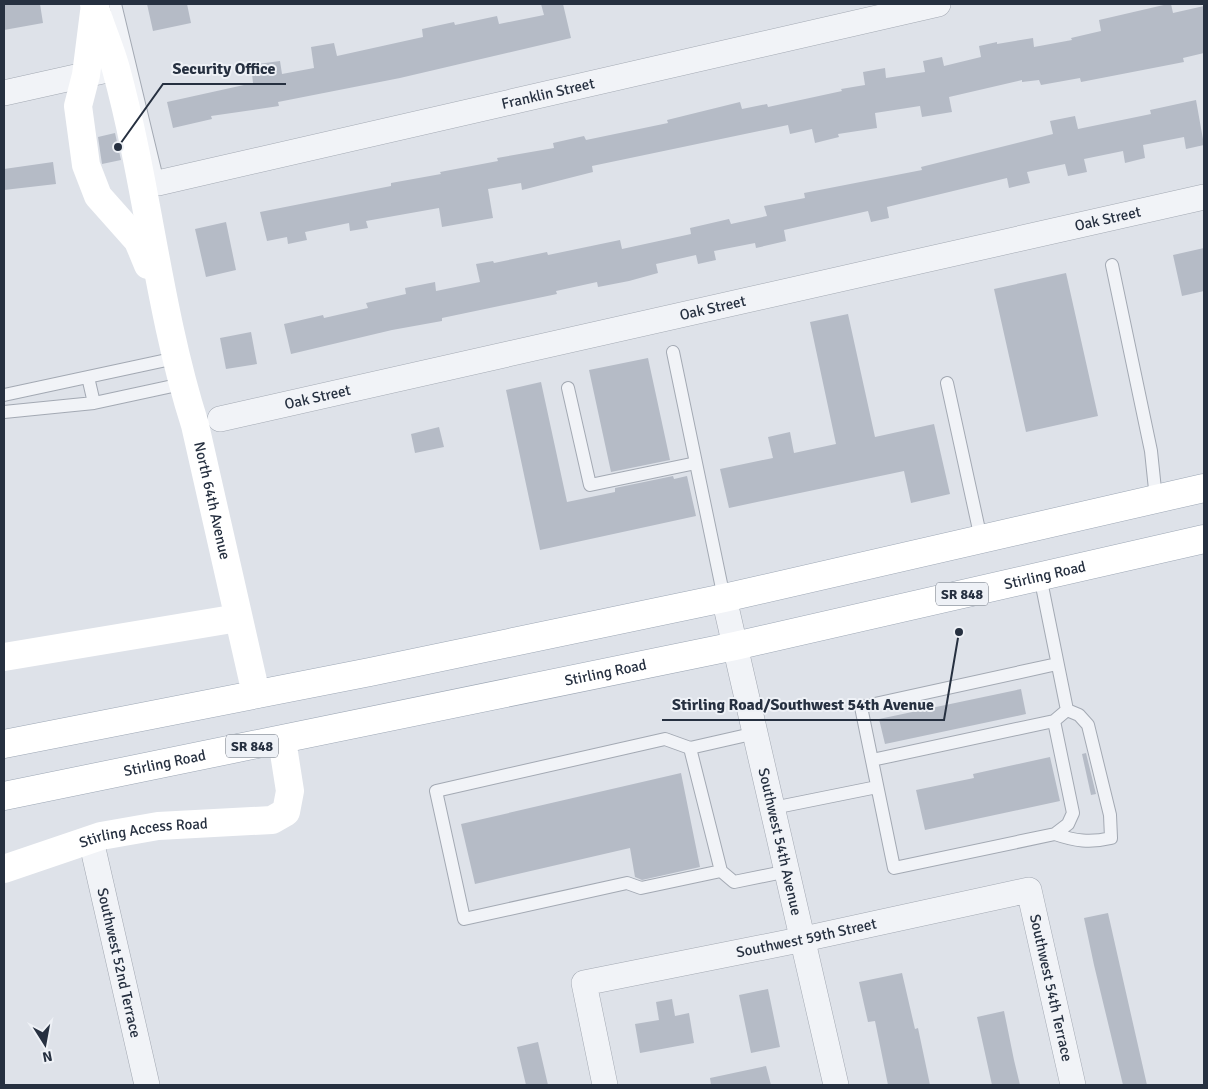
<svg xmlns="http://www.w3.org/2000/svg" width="1208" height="1089" font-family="Signika,sans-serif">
	<rect width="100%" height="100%" fill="#dee2e9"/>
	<path fill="#b5bbc6" d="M 4,4 L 40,4 L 43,23 L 4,30 Z
		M 147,4 L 187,4 L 191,23 L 153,31 Z
		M 541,4 L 563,4 L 571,38 L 400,78 L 278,102 L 279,106 L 211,116 L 212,119 L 173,128 L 167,102 L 253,83 L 251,65 L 280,61 L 282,74 L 314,68 L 311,47 L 334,43 L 337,56 L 423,37 L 422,29 L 454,22 L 455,25 L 497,16 L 499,24 L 544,15 Z
		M 1168,4 L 1171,4 L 1173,13 L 1204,6 L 1204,53 L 1183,58 L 1184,62 L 1081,82 L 1080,78 L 1041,85 L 1039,80 L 1022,82 L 1022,80 L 949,97 L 952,112 L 922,117 L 920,106 L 875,113 L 877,128 L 838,134 L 839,137 L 815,143 L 812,129 L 790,134 L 788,125 L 592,166 L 593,172 L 522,190 L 521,183 L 488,189 L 493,218 L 442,227 L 439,208 L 366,221 L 368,228 L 350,231 L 349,223 L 305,232 L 307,240 L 288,244 L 287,237 L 267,241 L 260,212 L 391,186 L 391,183 L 441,174 L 440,172 L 498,161 L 497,158 L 554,148 L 553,143 L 584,136 L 586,140 L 668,123 L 667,120 L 740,102 L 742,109 L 767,104 L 768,107 L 842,91 L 841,89 L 865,85 L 863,72 L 885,68 L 886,78 L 925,72 L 923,61 L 942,57 L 944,66 L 981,57 L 979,46 L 997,42 L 997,44 L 1033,38 L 1034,47 L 1072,40 L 1071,38 L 1101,31 L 1099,20 Z
		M 1196,100 L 1204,145 L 1186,149 L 1184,137 L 1143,145 L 1145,158 L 1125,163 L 1123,151 L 1084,159 L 1087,172 L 1068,176 L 1065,164 L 1027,172 L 1030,183 L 1009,188 L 1007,178 L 887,207 L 889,218 L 871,222 L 868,211 L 784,230 L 786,241 L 756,248 L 755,243 L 714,251 L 716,260 L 698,264 L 696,255 L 656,264 L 658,273 L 629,281 L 598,287 L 597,282 L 556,291 L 557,294 L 442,318 L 442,321 L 392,330 L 291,354 L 284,324 L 323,315 L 324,318 L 368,308 L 366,303 L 406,294 L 405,288 L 435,282 L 436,291 L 480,282 L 476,264 L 493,261 L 494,263 L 547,252 L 548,255 L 620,240 L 622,249 L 691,234 L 690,228 L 729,219 L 731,224 L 767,216 L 764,206 L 805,198 L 804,193 L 922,170 L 921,167 L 1053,134 L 1050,121 L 1075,116 L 1078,129 L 1151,114 L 1150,110 Z
		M 115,133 L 121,160 L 102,164 L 98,137 Z
		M 53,162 L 56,184 L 4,190 L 4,169 Z
		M 226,222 L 236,270 L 206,277 L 195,229 Z
		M 1204,248 L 1204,291 L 1182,296 L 1173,255 Z
		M 1066,273 L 1098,416 L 1026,432 L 994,289 Z
		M 848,314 L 875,437 L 934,424 L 950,494 L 911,503 L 904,471 L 729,508 L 720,469 L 773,458 L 768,437 L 790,432 L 794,453 L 836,444 L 810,322 Z
		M 251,332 L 257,364 L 226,369 L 220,338 Z
		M 648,358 L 670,460 L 611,472 L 589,370 Z
		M 541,382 L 567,502 L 615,492 L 615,488 L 673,476 L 674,479 L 687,476 L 696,516 L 540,550 L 506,390 Z
		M 439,427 L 444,447 L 415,453 L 411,434 Z
		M 1021,689 L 1026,714 L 885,744 L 879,719 Z
		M 1086,753 L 1096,794 L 1091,795 L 1082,754 Z
		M 1050,757 L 1060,801 L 925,830 L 916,790 L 974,778 L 973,774 Z
		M 681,773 L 700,867 L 642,880 L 635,877 L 630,848 L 475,884 L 461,824 Z
		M 1108,913 L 1117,953 L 1147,1085 L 1123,1085 L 1094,965 L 1084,918 Z
		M 902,973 L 915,1029 L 918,1028 L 930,1085 L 888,1085 L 875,1021 L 868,1022 L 859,982 Z
		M 768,989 L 780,1047 L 751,1053 L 739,995 Z
		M 672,999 L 675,1016 L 689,1013 L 694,1043 L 640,1053 L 635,1024 L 659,1020 L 656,1002 Z
		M 1004,1011 L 1014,1060 L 1020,1085 L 992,1085 L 977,1017 Z
		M 538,1042 L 548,1085 L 526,1085 L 517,1047 Z
		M 766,1066 L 771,1085 L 711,1085 L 710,1078 Z"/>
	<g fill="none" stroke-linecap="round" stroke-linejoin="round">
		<defs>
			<path id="lane" d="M 115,4 L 158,183
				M 1112,265 L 1151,451 L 1156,499
				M 673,352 L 724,598
				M 88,377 L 94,403
				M 947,383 L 981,539
				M 568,388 L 590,485 L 696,463
				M 4,395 L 176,358
				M 4,412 L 94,403 L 182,384
				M 1040,576 L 1067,710
				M 1054,721 L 1073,813 L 1068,824 L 1055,834 L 894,868 L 861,707 L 1057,664
				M 690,748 L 721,871 L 734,882 L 788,871
				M 872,760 L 1054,721 L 1067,710
				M 773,808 L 877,787
				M 1055,834 C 1075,841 1090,843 1111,838 L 1110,815 L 1088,725 L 1079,715 L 1067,710
				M 721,871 L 641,888 L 627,883 L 464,919 L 436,791 L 665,739 L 690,748 L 756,733"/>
			<g id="street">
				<path d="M 4,93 L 116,68"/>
				<path id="s1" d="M 158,183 L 938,4"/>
				<path id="s2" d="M 220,419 L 1204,197"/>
				<path id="s3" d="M 724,598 L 836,1085"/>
				<path id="s4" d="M 91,840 L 147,1085"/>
				<path id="s5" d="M 605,1085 L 584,983 L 804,939 L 1029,890 L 1073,1085"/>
			</g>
			<g id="primary">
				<path d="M 4,744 L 370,672 L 724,598 L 1204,488"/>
				<path id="s8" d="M 4,796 L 735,646 L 1204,539"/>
			</g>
		</defs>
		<use href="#lane" stroke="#a3a9b3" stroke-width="14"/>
		<use href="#street" stroke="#a3a9b3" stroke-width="26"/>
		<use href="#primary" stroke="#9da7b5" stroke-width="29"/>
		<use href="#lane" stroke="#f1f3f7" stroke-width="12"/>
		<use href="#street" stroke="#f1f3f7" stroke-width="25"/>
		<g stroke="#fff" stroke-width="28">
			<path id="s6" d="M 94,4 C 100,26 110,47 116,69 C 148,186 158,309 195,425 L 256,694"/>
			<path d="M 94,12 L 86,75 L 78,106 L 86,165 L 98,196 L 138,241 L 148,265"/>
			<path d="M 4,657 L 238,618"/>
			<path id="s7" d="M 4,869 L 101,836 L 158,826 L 272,820 L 286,812 L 290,791 L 282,740"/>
		</g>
		<use href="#primary" stroke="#fff" stroke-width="28"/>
	</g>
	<g text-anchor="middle" stroke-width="4" stroke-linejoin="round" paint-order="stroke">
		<g fill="#eef1f6" stroke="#626a77" stroke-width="1">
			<rect x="936" y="582.5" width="52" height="23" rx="4"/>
			<rect x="226" y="734.5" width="52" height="23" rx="4"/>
		</g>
		<g font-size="14" font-weight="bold" fill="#263040">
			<text x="962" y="599">SR 848</text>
			<text x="252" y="751">SR 848</text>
		</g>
		<g font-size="15" fill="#263040" stroke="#eef1f6">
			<text dy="5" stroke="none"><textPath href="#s1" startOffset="400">Franklin Street</textPath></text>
			<text dy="5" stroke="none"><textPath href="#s2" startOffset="910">Oak Street</textPath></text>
			<text dy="5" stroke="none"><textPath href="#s2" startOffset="505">Oak Street</textPath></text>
			<text dy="5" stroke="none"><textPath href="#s2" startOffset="100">Oak Street</textPath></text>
			<text dy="5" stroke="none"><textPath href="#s6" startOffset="511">North 64th Avenue</textPath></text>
			<text dy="5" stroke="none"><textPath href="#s8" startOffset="1064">Stirling Road</textPath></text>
			<text dy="5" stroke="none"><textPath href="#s8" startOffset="614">Stirling Road</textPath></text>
			<text dy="5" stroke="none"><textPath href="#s8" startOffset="164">Stirling Road</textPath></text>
			<text dy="5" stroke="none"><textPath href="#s7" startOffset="145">Stirling Access Road</textPath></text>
			<text dy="5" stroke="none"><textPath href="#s3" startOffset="250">Southwest 54th Avenue</textPath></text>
			<text dy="5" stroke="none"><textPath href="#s5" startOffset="331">Southwest 59th Street</textPath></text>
			<text dy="5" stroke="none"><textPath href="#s4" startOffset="126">Southwest 52nd Terrace</textPath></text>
			<text dy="5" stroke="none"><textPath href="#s5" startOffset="659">Southwest 54th Terrace</textPath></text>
		</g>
	</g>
	<path fill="none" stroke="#263040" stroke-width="2" d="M118 147L163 84H286M959 632L944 720H662"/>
	<g fill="#263040" stroke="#eef1f6" stroke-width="2">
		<circle cx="118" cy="147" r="5"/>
		<circle cx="959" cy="632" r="5"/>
	</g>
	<g font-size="16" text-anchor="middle" font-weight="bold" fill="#263040" stroke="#eef1f6" stroke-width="4" stroke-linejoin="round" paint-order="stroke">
		<text x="224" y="74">Security Office</text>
		<text x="803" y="710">Stirling Road/Southwest 54th Avenue</text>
	</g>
	<rect width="1208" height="1089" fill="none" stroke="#263040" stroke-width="10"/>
	<g transform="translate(45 1044) rotate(169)" stroke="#eef1f6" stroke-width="4" paint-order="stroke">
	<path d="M0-4L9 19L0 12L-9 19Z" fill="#263040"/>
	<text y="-8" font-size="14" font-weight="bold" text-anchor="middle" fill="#263040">N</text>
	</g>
</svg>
